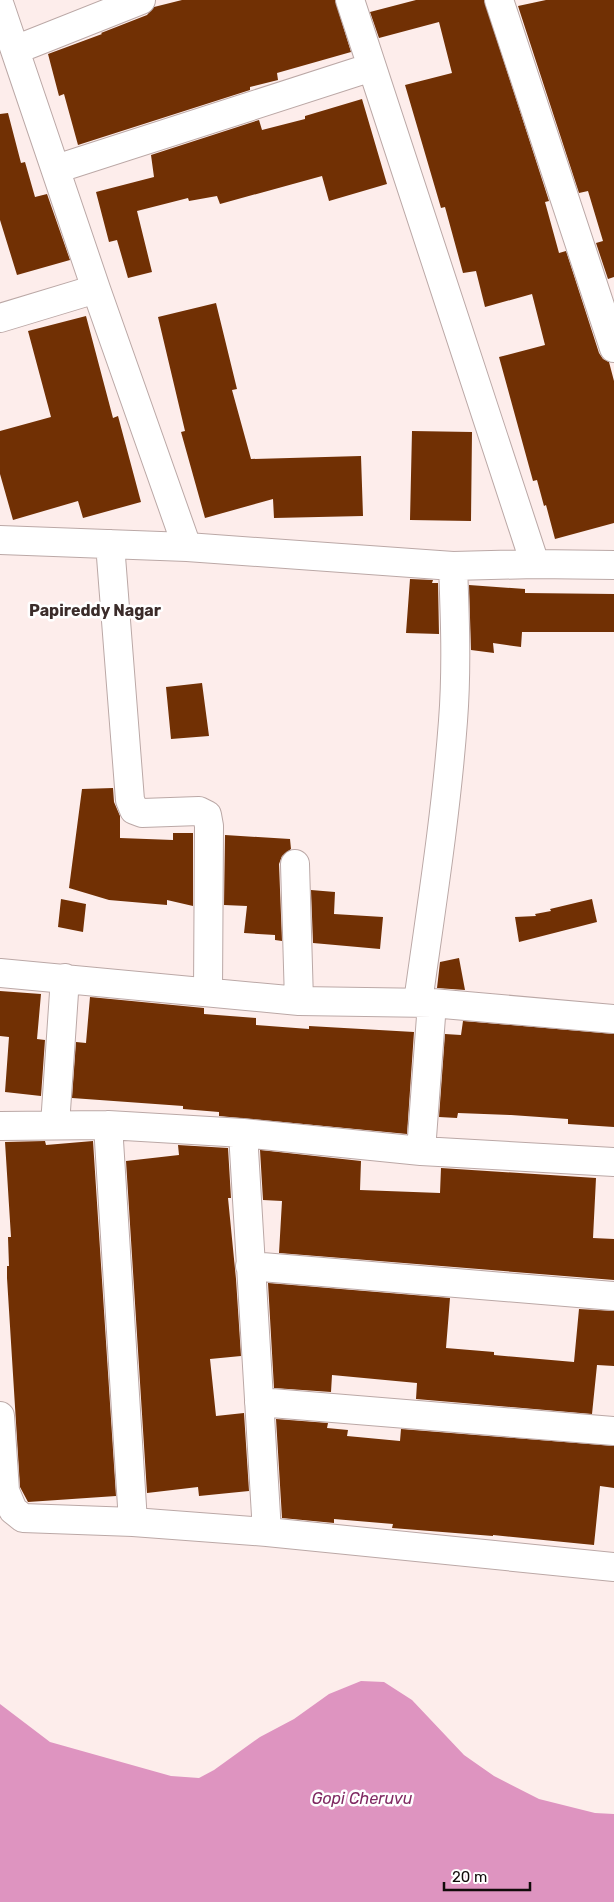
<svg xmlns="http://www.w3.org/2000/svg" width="614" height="1902" font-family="Rubik,sans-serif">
	<rect width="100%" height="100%" fill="#fdedeb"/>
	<path fill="#de94c0" d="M 361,1681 L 384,1682 L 412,1700 L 464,1755 L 494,1776 L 539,1799 L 595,1813 L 614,1814 L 614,1902 L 0,1902 L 0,1704 L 50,1742 L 171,1776 L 199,1778 L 214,1770 L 260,1737 L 294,1719 L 329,1694 Z"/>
	<path fill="#713004" d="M 182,0 L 335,0 L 351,52 L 277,73 L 278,80 L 250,87 L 250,90 L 78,145 L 64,94 L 59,96 L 48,54 L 102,34 L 101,33 L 147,15 L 154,7 Z
		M 416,0 L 484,0 L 549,201 L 545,202 L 559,253 L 566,251 L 599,353 L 603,359 L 609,362 L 614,381 L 614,523 L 555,539 L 546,505 L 544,506 L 537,480 L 533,481 L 499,357 L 545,345 L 532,294 L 485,307 L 476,271 L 463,273 L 445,207 L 441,208 L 405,85 L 452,73 L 439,22 L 379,38 L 370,12 Z
		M 546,0 L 614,0 L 614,277 L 608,279 L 596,243 L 603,241 L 588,191 L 579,193 L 518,6 Z
		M 362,99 L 387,184 L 329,201 L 322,176 L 220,204 L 217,196 L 189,201 L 188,198 L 137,211 L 152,272 L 128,278 L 117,240 L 109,242 L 96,192 L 154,177 L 151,155 L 259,120 L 262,130 L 305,119 L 305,116 Z
		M 8,113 L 21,163 L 25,162 L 35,197 L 47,194 L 70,260 L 17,275 L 0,220 L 0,114 Z
		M 216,303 L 237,389 L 232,390 L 251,459 L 361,456 L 363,516 L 274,518 L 273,499 L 205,518 L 181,432 L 185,431 L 158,317 Z
		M 86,316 L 113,418 L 118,416 L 141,502 L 83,518 L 78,501 L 13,520 L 0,474 L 0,431 L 51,417 L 28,331 Z
		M 412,431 L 472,432 L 471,521 L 410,520 Z
		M 410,579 L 433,580 L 432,583 L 438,583 L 439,634 L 406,633 Z
		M 469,585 L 525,589 L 525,593 L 614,594 L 614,632 L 522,632 L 521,647 L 493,643 L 494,653 L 471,650 Z
		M 202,683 L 209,736 L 171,739 L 166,687 Z
		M 113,788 L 114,802 L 120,816 L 120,838 L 173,840 L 173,833 L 193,833 L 193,906 L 167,900 L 167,905 L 109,900 L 69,888 L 82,789 Z
		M 225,835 L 290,839 L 291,849 L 282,856 L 279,864 L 282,941 L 275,940 L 275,935 L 244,933 L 247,906 L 224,905 Z
		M 311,890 L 335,892 L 334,914 L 383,917 L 380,949 L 313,943 Z
		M 61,899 L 86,904 L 83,932 L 58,927 Z
		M 592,899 L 597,922 L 519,942 L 515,917 L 536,916 L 535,914 L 551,911 L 550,909 Z
		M 459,958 L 465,990 L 437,988 L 440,962 Z
		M 0,991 L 41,994 L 37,1039 L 45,1040 L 41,1096 L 5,1092 L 9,1037 L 0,1036 Z
		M 90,997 L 204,1008 L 204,1014 L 256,1018 L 256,1025 L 309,1029 L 309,1026 L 414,1032 L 407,1134 L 219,1116 L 219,1112 L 183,1109 L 183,1106 L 72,1098 L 76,1042 L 86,1043 Z
		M 463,1021 L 614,1034 L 614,1127 L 568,1124 L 568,1119 L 511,1115 L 458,1113 L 457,1118 L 439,1117 L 445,1034 L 461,1035 Z
		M 45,1141 L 46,1145 L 93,1141 L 116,1496 L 28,1502 L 20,1487 L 7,1278 L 7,1266 L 9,1266 L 8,1237 L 11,1237 L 5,1142 Z
		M 178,1145 L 228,1148 L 231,1198 L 228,1198 L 236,1279 L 241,1356 L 210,1359 L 216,1416 L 244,1413 L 249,1491 L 199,1496 L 198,1487 L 147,1493 L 126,1161 L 179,1155 Z
		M 260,1150 L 361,1161 L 360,1190 L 440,1193 L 441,1168 L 596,1178 L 593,1238 L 614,1239 L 614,1280 L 279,1253 L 282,1201 L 263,1200 Z
		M 268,1283 L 450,1298 L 446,1348 L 494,1352 L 494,1355 L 574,1362 L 579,1309 L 614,1311 L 614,1366 L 597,1365 L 592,1414 L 416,1399 L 417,1383 L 332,1375 L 331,1392 L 274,1388 Z
		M 276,1419 L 328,1423 L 327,1428 L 348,1430 L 347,1436 L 400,1441 L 401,1429 L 614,1446 L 614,1488 L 600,1486 L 594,1545 L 493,1535 L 493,1536 L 392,1528 L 393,1524 L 334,1519 L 334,1523 L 282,1518 Z"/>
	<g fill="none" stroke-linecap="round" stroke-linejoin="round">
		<defs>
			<path id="minor" d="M 350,0 L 535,564
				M 499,0 L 614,348
				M 0,6 L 96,289 L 187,547
				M 15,50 L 141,0
				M 56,169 L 372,67
				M 0,318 L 96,289
				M 0,540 L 187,547 L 453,566 L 535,564 L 614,565
				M 110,544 L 130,800 L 134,810 L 142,813 L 199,811 L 207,815 L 209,826 L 208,992
				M 295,864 L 299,1001
				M 0,973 L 299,1001 L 432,1003 L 614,1019
				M 418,1002 C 431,909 446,815 453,721 C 457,669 455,617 453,566
				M 55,1125 L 65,978
				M 108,1125 L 133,1522
				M 0,1126 L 108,1125 L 243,1133 L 421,1151 L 614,1162
				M 243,1133 L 267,1532
				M 421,1151 L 432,1003
				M 250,1266 L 614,1296
				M 259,1402 L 614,1431
				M 0,1416 L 5,1491 L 13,1510 L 23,1518 L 133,1522 L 267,1532 L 614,1567"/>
		</defs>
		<use href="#minor" stroke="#bba8a6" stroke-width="30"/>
		<use href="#minor" stroke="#fff" stroke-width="28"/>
	</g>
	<g text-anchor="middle" stroke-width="5" stroke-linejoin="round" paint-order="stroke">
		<g font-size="16" font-weight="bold" fill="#3b2c2a" stroke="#fff">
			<text x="95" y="616">Papireddy Nagar</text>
		</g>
		<g font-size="16" font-style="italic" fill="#802a63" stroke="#fff">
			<text x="362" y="1804">Gopi Cheruvu</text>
		</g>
	</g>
	<path d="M444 1882v8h86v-8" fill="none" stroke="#110b0a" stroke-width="2.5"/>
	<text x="452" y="1882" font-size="15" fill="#110b0a" stroke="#ffffff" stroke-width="4" paint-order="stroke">20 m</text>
</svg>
